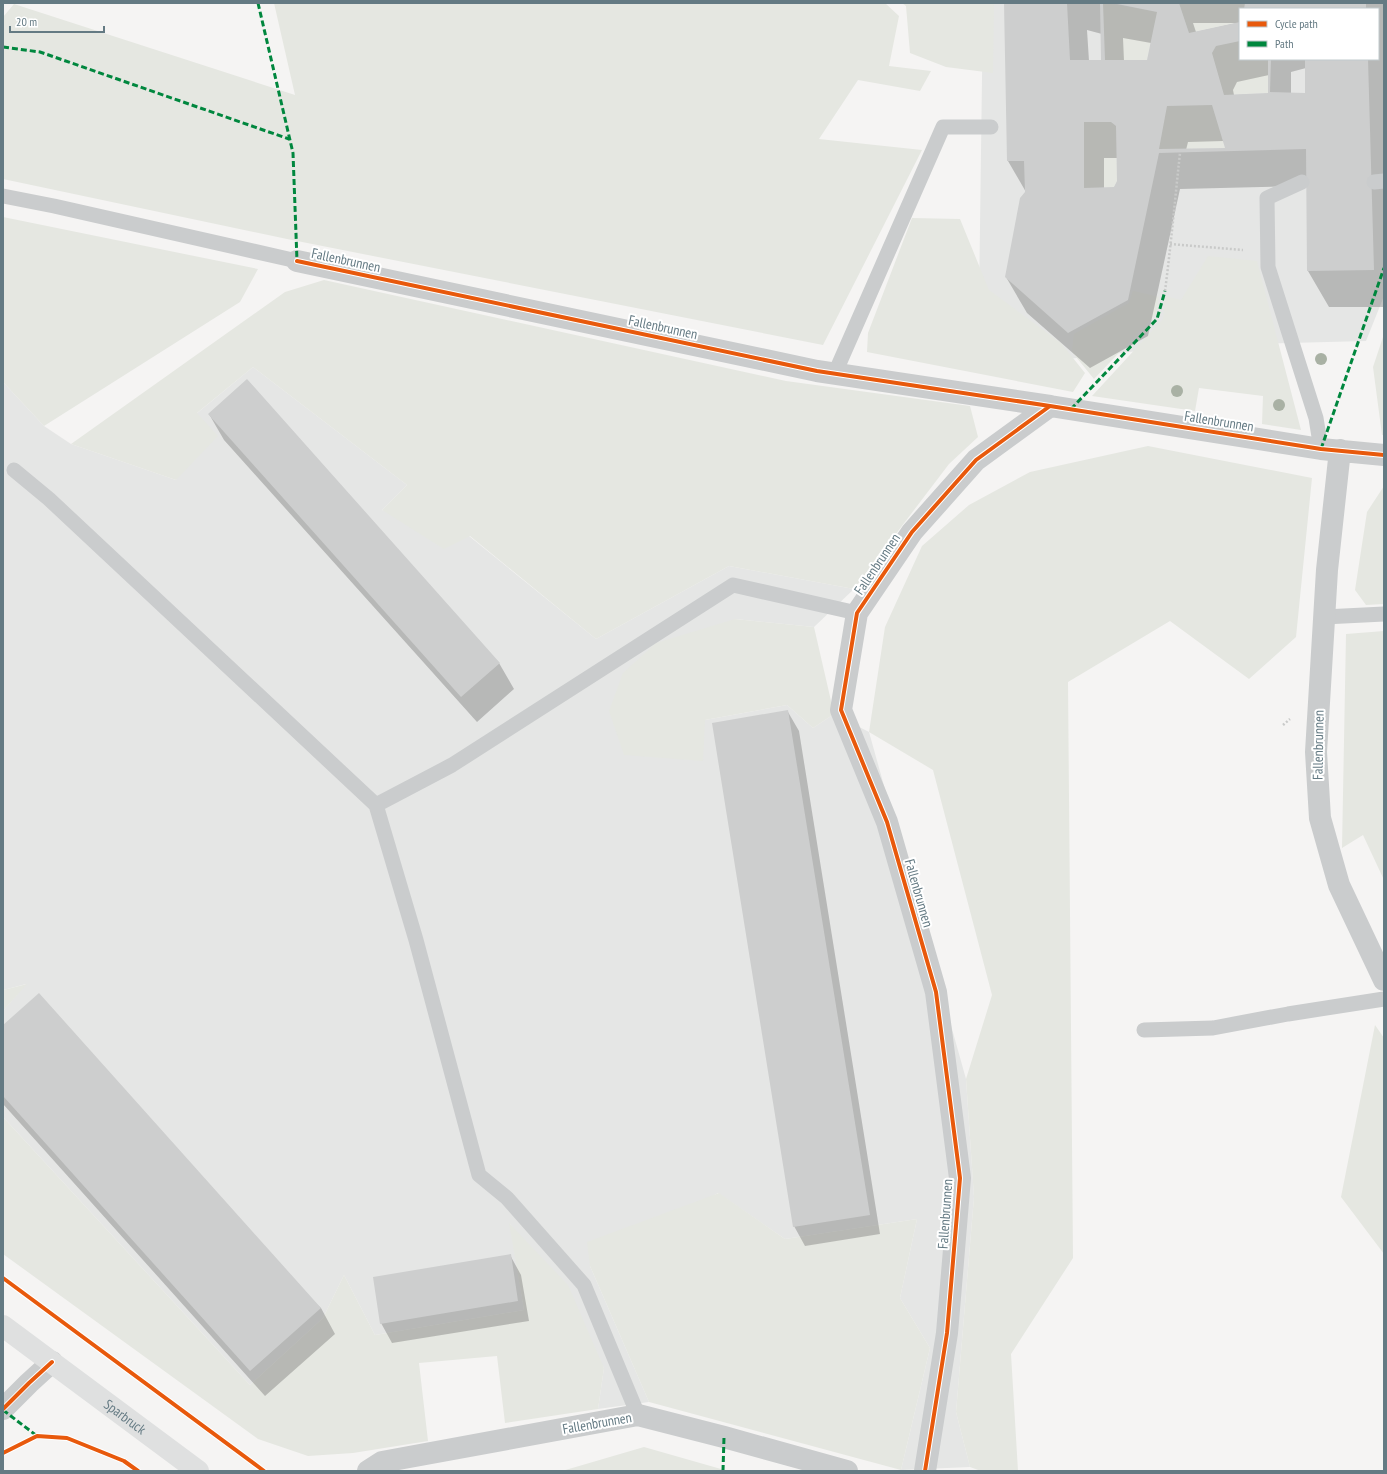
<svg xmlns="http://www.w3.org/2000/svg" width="1387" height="1474" font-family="'PT Sans Narrow',sans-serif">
	<rect width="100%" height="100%" fill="#f5f4f3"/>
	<path fill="#e5e6e5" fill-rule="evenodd" d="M 983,3 L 1384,3 L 1384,296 L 1366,341 L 1182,346 L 1033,363 L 979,302 ZM 1240,9 L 1378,9 L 1378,59 L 1240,59 Z
		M 253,367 L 407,485 L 382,510 L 469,536 L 596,639 L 729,566 L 854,589 L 814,627 L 735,619 L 705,720 L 787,705 L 813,728 L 834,714 L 869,732 L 966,1079 L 974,1197 L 956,1412 L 970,1467 L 901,1470 L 930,1348 L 900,1298 L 917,1219 L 785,1239 L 718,1193 L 590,1266 L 649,1402 L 598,1409 L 604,1368 L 510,1224 L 524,1310 L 375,1335 L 344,1275 L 323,1318 L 250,1385 L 3,1117 L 3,1011 L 26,984 L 3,990 L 3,382 L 44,426 L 71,444 L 176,480 L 196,414 Z"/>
	<path fill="#e5e7e1" d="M 274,3 L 885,3 L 899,16 L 889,66 L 931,71 L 920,91 L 858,80 L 819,139 L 922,150 L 823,345 L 287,239 L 3,179 L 3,17 L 14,4 L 295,95 Z
		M 902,3 L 994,3 L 993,73 L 946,67 L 910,53 L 906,6 Z
		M 1103,3 L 1157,12 L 1147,60 L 1105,60 Z
		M 1179,3 L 1245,3 L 1244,9 L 1240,9 L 1240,22 L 1189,33 Z
		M 1240,41 L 1240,59 L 1268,59 L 1268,93 L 1224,95 L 1212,53 L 1216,46 Z
		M 1212,105 L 1225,148 L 1159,149 L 1167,106 Z
		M 1084,122 L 1111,122 L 1116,126 L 1117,181 L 1114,187 L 1084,188 Z
		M 3,217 L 258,269 L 240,302 L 44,426 L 3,382 Z
		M 912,218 L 960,219 L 989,290 L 1061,343 L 1085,373 L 1073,392 L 867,352 L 868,333 Z
		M 1208,256 L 1257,261 L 1301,430 L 1262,424 L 1263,396 L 1199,388 L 1195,411 L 1092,396 L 1163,319 L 1165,296 L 1181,300 Z
		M 324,280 L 786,381 L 970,406 L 978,437 L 949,464 L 854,589 L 729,566 L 596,639 L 470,536 L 444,549 L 382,510 L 407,485 L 253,367 L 197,413 L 218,436 L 176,480 L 71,444 L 285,292 Z
		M 1133,291 L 1159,297 L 1156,314 L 1094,379 L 1072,352 L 1074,334 L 1129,303 Z
		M 1384,334 L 1384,435 L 1382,435 L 1373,367 Z
		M 1148,446 L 1312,478 L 1296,637 L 1249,679 L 1170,621 L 1068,682 L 1073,1258 L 1011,1354 L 1018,1471 L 981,1471 L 970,1467 L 956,1412 L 974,1197 L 966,1079 L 992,995 L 933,770 L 869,732 L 885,627 L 922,546 L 969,505 L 1030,472 Z
		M 1384,486 L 1384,604 L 1366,605 L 1355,590 L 1367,512 Z
		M 735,619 L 814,627 L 834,714 L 813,728 L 787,705 L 705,720 L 703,761 L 624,755 L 609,711 L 623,673 L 656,643 Z
		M 1384,631 L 1384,880 L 1363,835 L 1342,848 L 1346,634 Z
		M 27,984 L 3,1011 L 3,990 Z
		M 1375,1025 L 1384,1038 L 1384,1254 L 1341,1197 Z
		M 3,1117 L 250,1385 L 323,1318 L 344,1275 L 375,1335 L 524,1310 L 509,1223 L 568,1285 L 604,1368 L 598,1409 L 505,1423 L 497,1356 L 419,1363 L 428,1441 L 353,1453 L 308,1456 L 258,1439 L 3,1254 Z
		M 719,1193 L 785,1239 L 917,1219 L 900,1298 L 930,1348 L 901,1470 L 649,1402 L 590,1266 L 587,1242 Z
		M 644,1447 L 728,1471 L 562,1471 Z"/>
	<path fill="#0003" fill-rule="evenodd" d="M 1005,3 L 1384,3 L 1384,307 L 1329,307 L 1308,271 L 1307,186 L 1180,189 L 1148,336 L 1090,368 L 1027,313 L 1006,277 L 1026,192 L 1008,161 ZM 1240,9 L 1378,9 L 1378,59 L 1240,59 ZM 1193,23 L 1237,23 L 1196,32 ZM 1087,30 L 1102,34 L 1102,61 L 1089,61 ZM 1123,38 L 1151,43 L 1148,61 L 1124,61 ZM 1306,68 L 1306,94 L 1291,93 L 1291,72 ZM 1269,75 L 1269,94 L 1234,95 L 1233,90 L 1237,82 ZM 1224,141 L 1227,149 L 1186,150 L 1188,142 ZM 1104,158 L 1118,158 L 1118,181 L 1114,188 L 1104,188 Z
		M 209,414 L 499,663 L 514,689 L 477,722 L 224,440 Z
		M 788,712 L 799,731 L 880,1234 L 805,1246 L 794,1226 Z
		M 3,1026 L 321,1308 L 335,1334 L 265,1396 L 3,1104 Z
		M 510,1255 L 521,1275 L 529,1321 L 392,1343 L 381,1323 Z"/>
	<path fill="#cdcece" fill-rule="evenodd" d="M 1004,3 L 1067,3 L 1070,60 L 1101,60 L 1100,3 L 1103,3 L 1105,60 L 1147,60 L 1157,12 L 1112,3 L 1179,3 L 1189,33 L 1240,22 L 1240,41 L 1216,46 L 1212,53 L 1224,95 L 1268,93 L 1268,59 L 1271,59 L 1270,92 L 1305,93 L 1305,59 L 1368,59 L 1374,270 L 1307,271 L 1306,149 L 1159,153 L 1128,300 L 1068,333 L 1005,277 L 1020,198 L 1025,192 L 1024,161 L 1007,161 ZM 1212,105 L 1225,148 L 1159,149 L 1167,106 ZM 1084,122 L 1111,122 L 1116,126 L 1117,181 L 1114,187 L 1084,188 Z
		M 1245,3 L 1366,3 L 1366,9 L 1244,9 Z
		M 247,379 L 500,663 L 461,697 L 208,414 Z
		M 788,710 L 870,1215 L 793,1227 L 712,723 Z
		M 39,993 L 321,1308 L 250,1371 L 3,1096 L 3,1025 Z
		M 511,1254 L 518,1301 L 380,1324 L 373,1277 Z"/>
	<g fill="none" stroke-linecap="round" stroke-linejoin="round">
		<path stroke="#c9cac9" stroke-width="2.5" stroke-dasharray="2 2" stroke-linecap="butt" d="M 1170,244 L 1243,250
			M 1165,291 C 1171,245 1175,199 1180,153
			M 1283,725 L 1290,719"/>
		<path stroke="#cacccd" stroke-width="15" d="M 1302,182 L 1267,198 L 1268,267 L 1316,418 L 1321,449
			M 1374,182 L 1384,181
			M 3,196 L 54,206 L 297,261
			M 835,373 L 943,127 L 991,127
			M 14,470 L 49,499 L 376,805
			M 1324,617 L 1384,614
			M 1144,1030 L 1213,1028 L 1288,1014 L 1384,999
			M 638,1415 L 584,1285 L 507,1198 L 479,1175 L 416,940 L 376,805 L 452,765 L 733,585 L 857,613"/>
		<path stroke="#cacccd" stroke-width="22" d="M 297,261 L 817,371 L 1050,406
			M 1340,450 L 1327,570 L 1316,752 L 1320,818 L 1339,885 L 1384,980
			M 368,1471 L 382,1462 L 638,1415 L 724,1437 L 847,1471
			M 925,1471 L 947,1333 L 960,1178 L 936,992 L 887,822 L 841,710 L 857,613 L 912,532 L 976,460 L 1050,406 L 1321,449 L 1384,455"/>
		<path stroke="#cacccd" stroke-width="22" d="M 3,1409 L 29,1383 L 52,1362"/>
		<path stroke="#dfe0e0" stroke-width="22" id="s1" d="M 3,1326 L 198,1471"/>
		<path stroke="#00873e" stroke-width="3" stroke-dasharray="6 3" stroke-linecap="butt" d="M 258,3 L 293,153 L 297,261
			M 3,47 L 40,52 L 289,139
			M 1071,409 L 1157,319 L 1165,291
			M 1321,449 L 1384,268
			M 3,1410 L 37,1436
			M 723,1471 L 724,1437"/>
		<defs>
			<path id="cycleway" d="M 297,261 L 817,371 L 1050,406
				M 3,1278 L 264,1471
				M 3,1409 L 29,1383 L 52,1362
				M 3,1453 L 37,1436 L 67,1438 L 124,1461 L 138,1471
				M 925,1471 L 947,1333 L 960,1178 L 936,992 L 887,822 L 841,710 L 857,613 L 912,532 L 976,460 L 1050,406 L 1321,449 L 1384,455"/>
		</defs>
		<use href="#cycleway" stroke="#fff" stroke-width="6"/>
		<use href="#cycleway" stroke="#e8590c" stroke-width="4"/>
	</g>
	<g fill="#a9b1a4">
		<circle cx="1321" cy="359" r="6"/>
		<circle cx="1177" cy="391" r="6"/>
		<circle cx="1279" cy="405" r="6"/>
	</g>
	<g text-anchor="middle" stroke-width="4" stroke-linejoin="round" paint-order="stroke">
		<g font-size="14" fill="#647a83" stroke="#fff">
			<text transform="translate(346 260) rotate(12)" y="5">Fallenbrunnen</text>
			<text transform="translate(663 327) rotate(12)" y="5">Fallenbrunnen</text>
			<text transform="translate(1219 421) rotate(9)" y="5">Fallenbrunnen</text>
			<text transform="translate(877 564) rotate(-56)" y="5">Fallenbrunnen</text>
			<text transform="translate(1318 745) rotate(-89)" y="5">Fallenbrunnen</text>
			<text transform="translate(919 893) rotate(74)" y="5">Fallenbrunnen</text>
			<text transform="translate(945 1214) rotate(-86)" y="5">Fallenbrunnen</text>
			<text dy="5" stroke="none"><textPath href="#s1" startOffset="152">Sparbruck</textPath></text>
			<text transform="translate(597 1423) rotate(-10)" y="5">Fallenbrunnen</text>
		</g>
	</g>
	<rect width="1387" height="1474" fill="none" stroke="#647a83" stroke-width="8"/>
	<rect x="1239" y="8" width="140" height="52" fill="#ffffff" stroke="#c1cacd"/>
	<rect x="1247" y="21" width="20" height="6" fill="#e8590c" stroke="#c1cacd"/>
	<text x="1275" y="28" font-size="12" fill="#647a83">Cycle path</text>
	<rect x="1247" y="41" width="20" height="6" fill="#00873e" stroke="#c1cacd"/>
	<text x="1275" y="48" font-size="12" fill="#647a83">Path</text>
	<path d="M10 26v6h94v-6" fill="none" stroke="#647a83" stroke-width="2"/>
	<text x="16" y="26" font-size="12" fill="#647a83" stroke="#ffffff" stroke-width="3" paint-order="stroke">20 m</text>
</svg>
